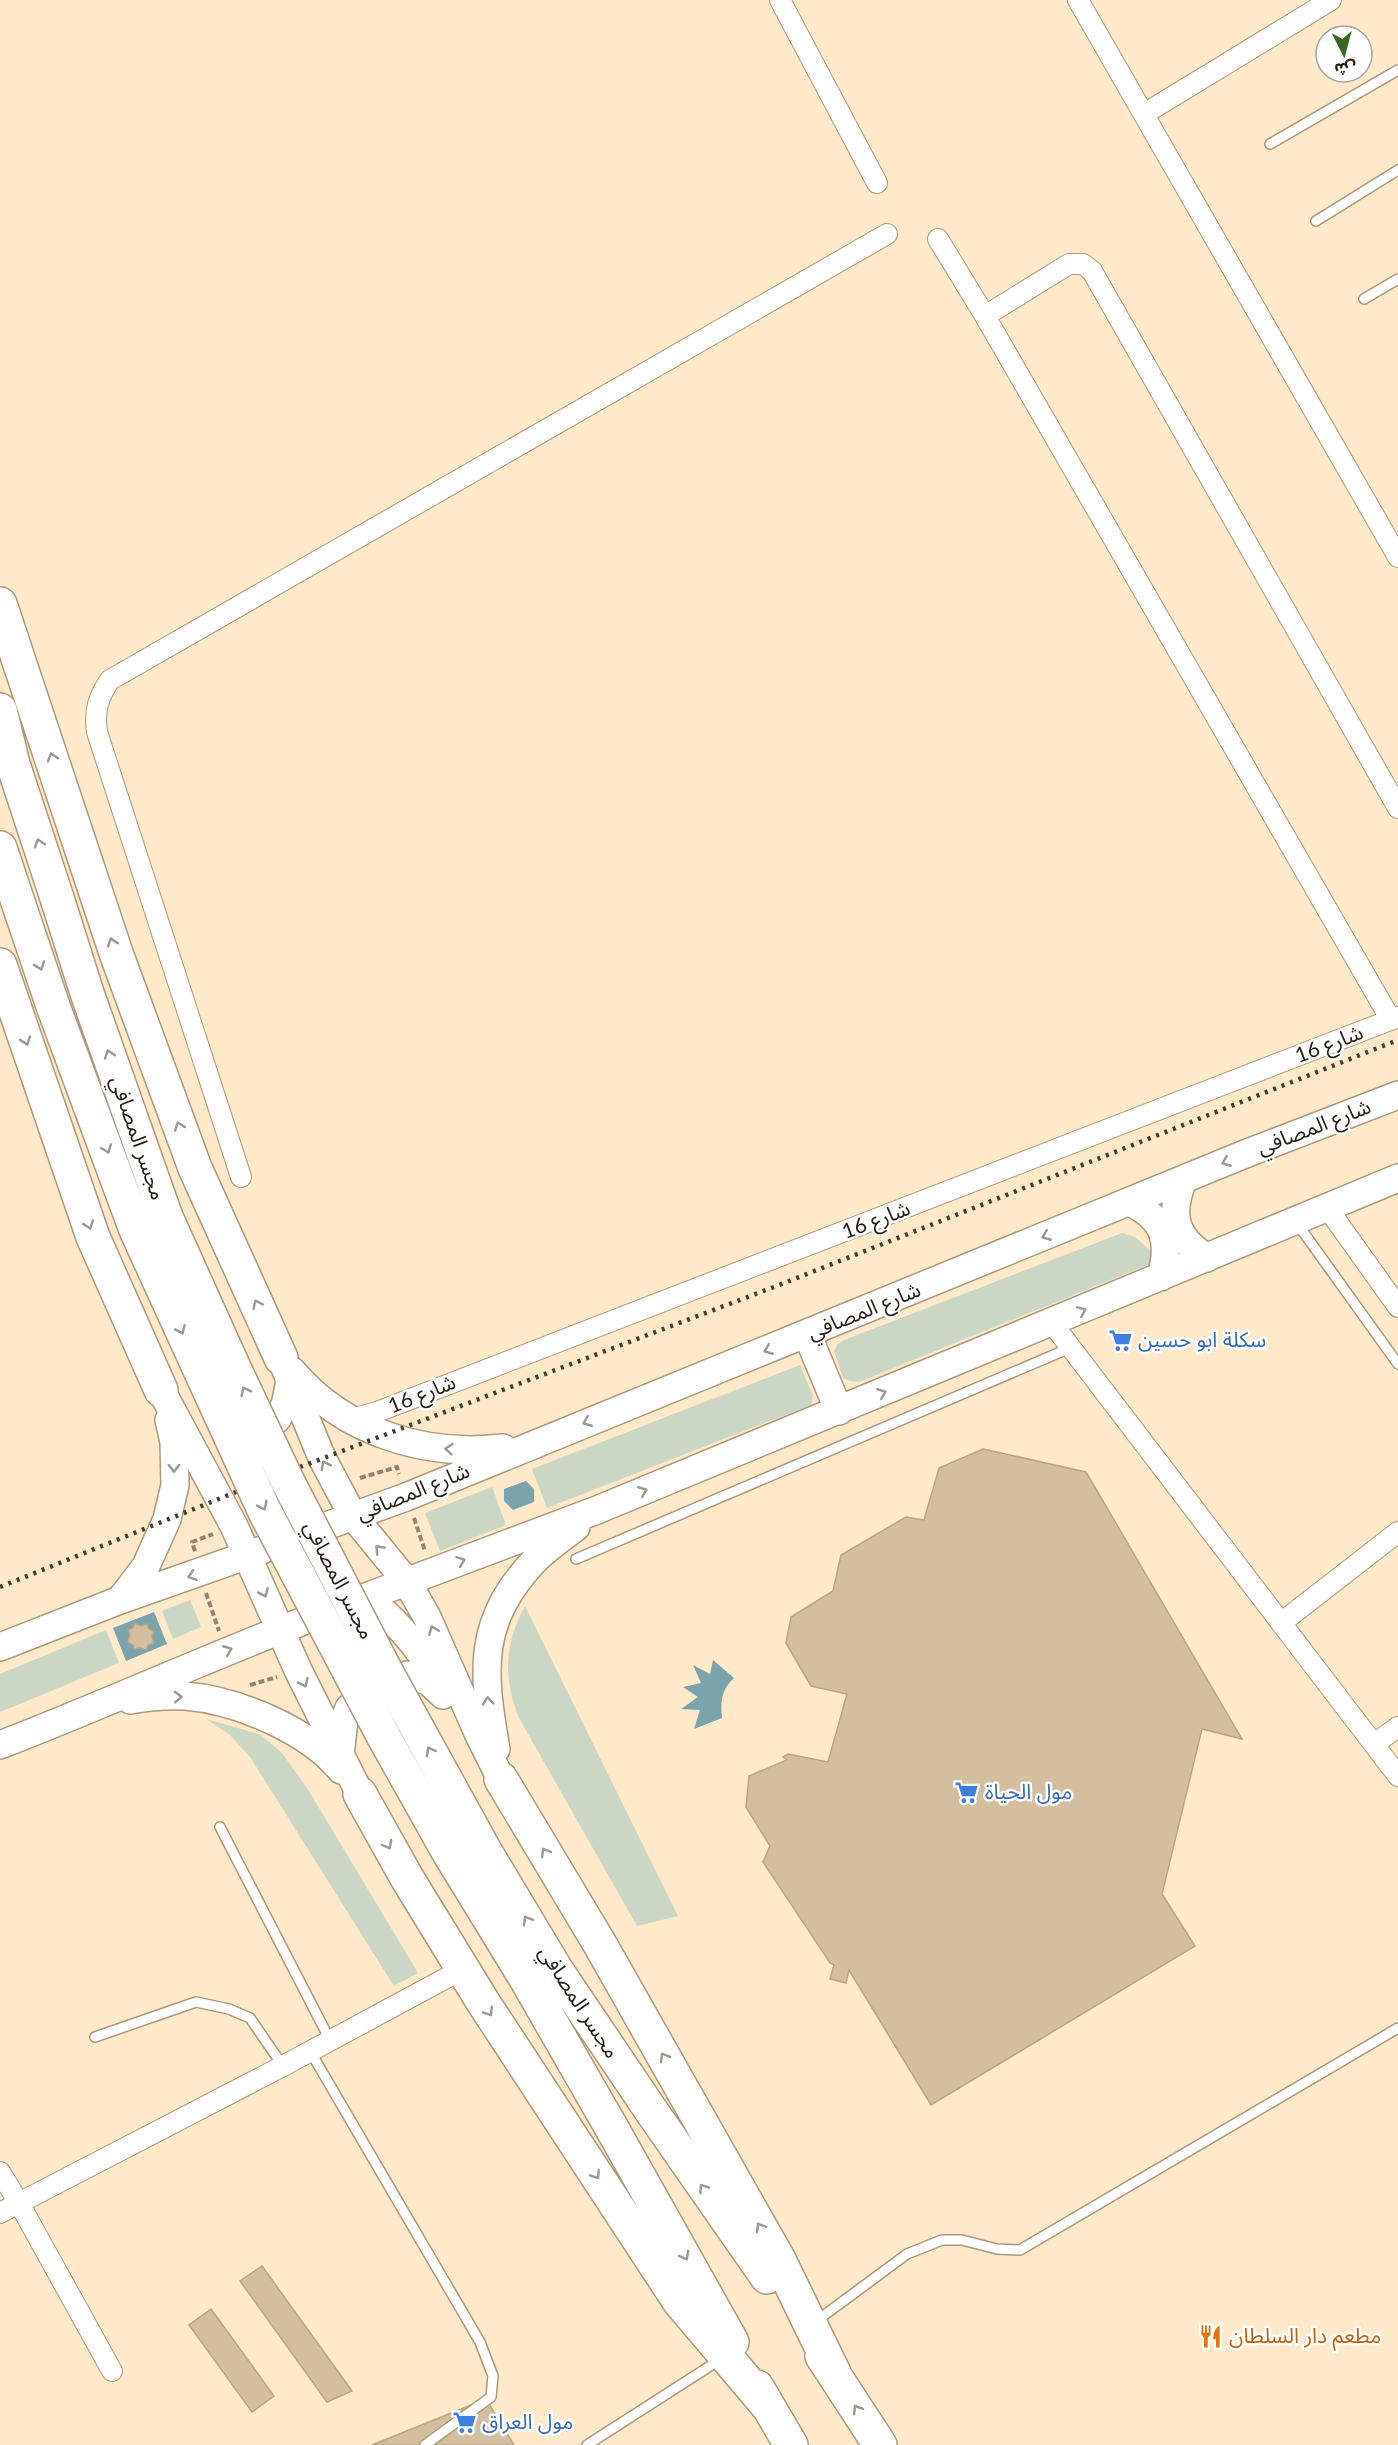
<svg xmlns="http://www.w3.org/2000/svg" width="1398" height="2445" font-family="Lato,'Noto Sans Arabic',sans-serif">
	<rect width="100%" height="100%" fill="#fee9ca"/>
	<path fill="#cbd7c4" d="M 1122,1233 L 1135,1237 L 1150,1250 L 1150,1264 L 859,1382 L 850,1381 L 843,1378 L 834,1351 L 838,1344 L 844,1340 Z
		M 800,1365 L 813,1396 L 811,1405 L 547,1508 L 532,1469 Z
		M 492,1487 L 506,1525 L 440,1551 L 425,1513 Z
		M 190,1600 L 201,1627 L 173,1639 L 162,1611 Z
		M 525,1606 L 678,1916 L 637,1926 L 519,1718 C 503,1677 504,1645 525,1606 Z
		M 106,1630 L 119,1663 L 0,1712 L 0,1674 Z
		M 206,1719 L 260,1734 L 282,1753 L 307,1788 L 418,1973 L 394,1986 L 250,1757 L 230,1735 Z"/>
	<path fill="#7ba3ab" d="M 526,1481 L 534,1489 L 534,1502 L 513,1510 L 504,1501 L 504,1489 Z
		M 154,1612 L 167,1644 L 126,1661 L 113,1628 Z
		M 713,1660 L 734,1678 C 722,1689 720,1701 722,1718 L 694,1729 L 700,1710 L 681,1709 L 698,1697 L 683,1687 L 701,1683 L 693,1665 L 710,1674 Z"/>
	<path fill="#d3bfa0" stroke="#b8a487" stroke-width="1.5" d="M 983,1449 L 1086,1472 L 1242,1739 L 1202,1729 L 1162,1894 L 1195,1946 L 931,2105 L 849,1970 L 846,1983 L 830,1979 L 834,1965 L 830,1963 L 763,1862 L 770,1846 L 746,1807 L 749,1776 L 787,1760 L 783,1757 L 788,1754 L 828,1762 L 847,1694 L 811,1686 L 786,1643 L 791,1617 L 833,1591 L 841,1555 L 906,1517 L 924,1520 L 939,1468 Z
		M 135,1623 L 141,1626 L 147,1624 L 149,1629 L 154,1631 L 152,1636 L 154,1643 L 148,1645 L 146,1650 L 140,1648 L 134,1649 L 133,1645 L 127,1642 L 130,1636 L 128,1630 L 133,1628 Z
		M 262,2266 L 352,2391 L 327,2402 L 240,2281 Z
		M 211,2309 L 274,2396 L 252,2412 L 189,2325 Z
		M 486,2399 L 514,2445 L 372,2445 Z"/>
	<g fill="none" stroke-linecap="round" stroke-linejoin="round">
		<defs>
			<path id="lane" d="M 1270,144 L 1398,70
				M 1316,221 L 1398,170
				M 1364,299 L 1398,279
				M 1296,1222 L 1398,1364
				M 576,1559 L 1070,1348
				M 220,1827 L 330,2040
				M 95,2037 L 196,2002 L 229,2009 L 250,2018 L 283,2066
				M 310,2051 L 480,2342 L 493,2376 L 491,2397 L 425,2445
				M 815,2322 L 907,2254 L 942,2240 L 962,2240 L 997,2249 L 1020,2250 L 1398,2028
				M 587,2445 L 721,2359"/>
			<path id="street" d="M 780,0 L 877,183
				M 1078,0 L 1398,557
				M 1144,114 L 1331,0
				M 938,239 L 985,316 L 1391,1020
				M 985,316 L 1069,264 L 1083,264 L 1092,271 L 1398,808
				M 241,1177 L 97,732 C 94,711 98,697 110,680 L 887,234
				M 1328,1209 L 1398,1307
				M 1052,1323 L 1398,1776
				M 352,1419 L 377,1412 L 1398,1017
				M 1281,1623 L 1398,1532
				M 1374,1744 L 1398,1727
				M 0,2172 L 19,2203 L 0,2213
				M 112,2371 L 19,2203 L 283,2066 L 463,1969"/>
			<path id="secondary" d="M 1183,1180 C 1169,1215 1174,1237 1207,1258
				M 1130,1202 C 1165,1219 1171,1241 1161,1277
				M 807,1334 L 839,1411
				M 281,1358 L 322,1458 L 353,1516 L 407,1582 L 427,1617 L 479,1735 L 501,1779
				M 292,1371 C 344,1433 426,1457 503,1448
				M 161,1390 L 234,1526 L 298,1670 L 360,1794
				M 277,1419 L 285,1405 L 290,1381
				M 329,1525 L 406,1497 L 1245,1154 L 1398,1095
				M 366,1597 L 597,1510 L 1398,1178
				M 366,1597 C 398,1621 422,1653 444,1686
				M 120,1600 L 146,1566 L 167,1519 L 175,1485 L 174,1442 L 169,1420
				M 0,1647 L 120,1600 L 262,1550
				M 407,1675 L 428,1681 L 443,1695
				M 130,1700 C 147,1697 168,1695 185,1696 C 237,1700 308,1730 341,1770
				M 0,1745 C 101,1706 200,1661 301,1622
				M 496,1749 C 482,1670 477,1621 536,1559 C 548,1547 563,1537 576,1527
				M 340,1755 L 344,1720 L 349,1708"/>
			<path id="highway" d="M 0,604 L 116,953 L 195,1168 L 281,1358
				M 0,710 L 13,764 L 57,898
				M 0,848 L 21,911
				M 0,965 L 93,1237 L 161,1390
				M 501,1779 L 601,1946 L 779,2260 L 834,2373
				M 360,1794 L 407,1878 L 483,2002 L 679,2301 L 767,2405
				M 650,2109 L 767,2277
				M 614,2132 L 732,2342
				M 822,2356 L 880,2445
				M 757,2387 L 791,2445"/>
		</defs>
		<use href="#lane" stroke="#ac987b" stroke-width="12"/>
		<use href="#street" stroke="#ac987b" stroke-width="22"/>
		<use href="#secondary" stroke="#ac987b" stroke-width="30"/>
		<use href="#highway" stroke="#ac987b" stroke-width="36"/>
		<path stroke="#92846e" stroke-width="4" stroke-dasharray="6 3" stroke-linecap="butt" d="M 360,1478 L 397,1467 L 399,1474
			M 414,1518 L 425,1551
			M 195,1551 L 192,1542 L 213,1534
			M 206,1593 L 219,1631
			M 250,1685 L 277,1677"/>
		<use href="#lane" stroke="#fff" stroke-width="9"/>
		<use href="#street" stroke="#fff" stroke-width="20"/>
		<use href="#secondary" stroke="#fff" stroke-width="27"/>
		<use href="#highway" stroke="#fff" stroke-width="33"/>
		<path stroke="#453c2d" stroke-width="4.5" stroke-dasharray="3 6" stroke-linecap="butt" d="M 300,1467 L 774,1287 L 1398,1040
			M 0,1587 L 236,1492"/>
		<defs>
			<path id="highway-bridge" d="M 57,898 L 87,993 L 166,1217 L 235,1370 L 288,1482 L 388,1675 L 485,1851 L 557,1971 L 650,2109
				M 21,911 L 53,1006 L 136,1230 L 265,1512 L 385,1739 L 449,1853 L 525,1977 L 614,2132"/>
		</defs>
		<use href="#highway-bridge" stroke="#ac987b" stroke-width="36" stroke-linecap="butt"/>
		<use href="#highway-bridge" stroke="#fff" stroke-width="33"/>
	</g>
	<defs><path id="oneway-chevron" d="M-2-3.5L2.5 0L-2 3.5" fill="none" stroke-width="1.6" stroke-linecap="round" stroke-linejoin="round" transform="scale(1.5)"/></defs>
	<g stroke="#9c9993">
		<use href="#oneway-chevron" transform="translate(52 757) rotate(-108)"/>
		<use href="#oneway-chevron" transform="translate(39 843) rotate(-108)"/>
		<use href="#oneway-chevron" transform="translate(112 942) rotate(-108)"/>
		<use href="#oneway-chevron" transform="translate(40 966) rotate(71)"/>
		<use href="#oneway-chevron" transform="translate(26 1041) rotate(71)"/>
		<use href="#oneway-chevron" transform="translate(109 1054) rotate(-109)"/>
		<use href="#oneway-chevron" transform="translate(179 1126) rotate(-110)"/>
		<use href="#oneway-chevron" transform="translate(107 1149) rotate(70)"/>
		<use href="#oneway-chevron" transform="translate(1226 1162) rotate(158)"/>
		<use href="#oneway-chevron" transform="translate(89 1225) rotate(71)"/>
		<use href="#oneway-chevron" transform="translate(1046 1236) rotate(158)"/>
		<use href="#oneway-chevron" transform="translate(257 1304) rotate(-115)"/>
		<use href="#oneway-chevron" transform="translate(1082 1311) rotate(-23)"/>
		<use href="#oneway-chevron" transform="translate(181 1330) rotate(66)"/>
		<use href="#oneway-chevron" transform="translate(768 1350) rotate(158)"/>
		<use href="#oneway-chevron" transform="translate(245 1391) rotate(-116)"/>
		<use href="#oneway-chevron" transform="translate(882 1393) rotate(-22)"/>
		<use href="#oneway-chevron" transform="translate(587 1422) rotate(158)"/>
		<use href="#oneway-chevron" transform="translate(449 1449) rotate(-175)"/>
		<use href="#oneway-chevron" transform="translate(325 1465) rotate(-117)"/>
		<use href="#oneway-chevron" transform="translate(174 1468) rotate(90)"/>
		<use href="#oneway-chevron" transform="translate(643 1491) rotate(-22)"/>
		<use href="#oneway-chevron" transform="translate(263 1506) rotate(64)"/>
		<use href="#oneway-chevron" transform="translate(379 1549) rotate(-133)"/>
		<use href="#oneway-chevron" transform="translate(461 1561) rotate(-21)"/>
		<use href="#oneway-chevron" transform="translate(192 1576) rotate(161)"/>
		<use href="#oneway-chevron" transform="translate(264 1593) rotate(66)"/>
		<use href="#oneway-chevron" transform="translate(433 1630) rotate(-113)"/>
		<use href="#oneway-chevron" transform="translate(228 1650) rotate(-22)"/>
		<use href="#oneway-chevron" transform="translate(304 1683) rotate(64)"/>
		<use href="#oneway-chevron" transform="translate(178 1697) rotate(-1)"/>
		<use href="#oneway-chevron" transform="translate(488 1701) rotate(-95)"/>
		<use href="#oneway-chevron" transform="translate(430 1751) rotate(-119)"/>
		<use href="#oneway-chevron" transform="translate(388 1845) rotate(61)"/>
		<use href="#oneway-chevron" transform="translate(545 1852) rotate(-121)"/>
		<use href="#oneway-chevron" transform="translate(527 1920) rotate(-121)"/>
		<use href="#oneway-chevron" transform="translate(489 2012) rotate(57)"/>
		<use href="#oneway-chevron" transform="translate(664 2057) rotate(-120)"/>
		<use href="#oneway-chevron" transform="translate(596 2175) rotate(57)"/>
		<use href="#oneway-chevron" transform="translate(703 2188) rotate(-124)"/>
		<use href="#oneway-chevron" transform="translate(760 2227) rotate(-120)"/>
		<use href="#oneway-chevron" transform="translate(685 2256) rotate(61)"/>
		<use href="#oneway-chevron" transform="translate(857 2409) rotate(-122)"/>
	</g>
	<defs>
		<symbol id="supermarket-bare" viewBox="-9 -9 18 18"><path d="M-6-5.5h2.5l.6 2H6L4.5 2H-2.5L-4.4-4H-6ZM-1.5 3.2a1.3 1.3 0 1 0 .1 0ZM3 3.2a1.3 1.3 0 1 0 .1 0Z" fill="#3f7fe0" stroke="#fff" stroke-width="2.5" paint-order="stroke"/></symbol>
		<symbol id="restaurant-bare" viewBox="-9 -9 18 18"><path d="M-5-6h1v4h1v-4h1v4h1v-4h1v5L-1.5 .5V6h-2V.5L-5-1ZM5-6V6H3V1.5H1.5Q1.5-4 5-6Z" fill="#e8710a" stroke="#fff" stroke-width="2.5" paint-order="stroke"/></symbol>
	</defs>
	<g fill-rule="evenodd">
		<use href="#supermarket-bare" x="1104" y="1324" width="33" height="33"/>
		<use href="#supermarket-bare" x="950" y="1776" width="33" height="33"/>
		<use href="#restaurant-bare" x="1194" y="2320" width="33" height="33"/>
		<use href="#supermarket-bare" x="448" y="2406" width="33" height="33"/>
	</g>
	<g text-anchor="middle" stroke-width="5" stroke-linejoin="round" paint-order="stroke">
		<g font-size="21" fill="#231c10" stroke="#fff">
			<text transform="translate(1329 1044) rotate(-21)" y="7">شارع 16</text>
			<text transform="translate(1314 1127) rotate(-21)" y="7">شارع المصافي</text>
			<text transform="translate(138 1138) rotate(71)" y="7">مجسر المصافي</text>
			<text transform="translate(876 1220) rotate(-21)" y="7">شارع 16</text>
			<text transform="translate(864 1311) rotate(-22)" y="7">شارع المصافي</text>
			<text transform="translate(422 1394) rotate(-22)" y="7">شارع 16</text>
			<text transform="translate(413 1492) rotate(-22)" y="7">شارع المصافي</text>
			<text transform="translate(339 1580) rotate(63)" y="7">مجسر المصافي</text>
			<text transform="translate(579 2002) rotate(57)" y="7">مجسر المصافي</text>
		</g>
		<g font-size="21" fill="#366cbe" stroke="#fff" text-anchor="start">
			<text x="1138" y="1347">سكلة ابو حسين</text>
			<text x="985" y="1799">مول الحياة</text>
			<text x="482" y="2429">مول العراق</text>
		</g>
		<g font-size="21" fill="#c56008" stroke="#fff" text-anchor="start">
			<text x="1229" y="2343">مطعم دار السلطان</text>
		</g>
	</g>
	<g transform="translate(1344 54) rotate(174)"><circle r="28" fill="#ffffff" stroke="#a7a49f" stroke-width="1.5"/>
	<path d="M0-4.5L10 22L0 15L-10 22Z" fill="#3a6625"/>
	<text y="-9" font-size="16" font-weight="bold" text-anchor="middle" fill="#231c10">ش</text>
	</g>
</svg>
